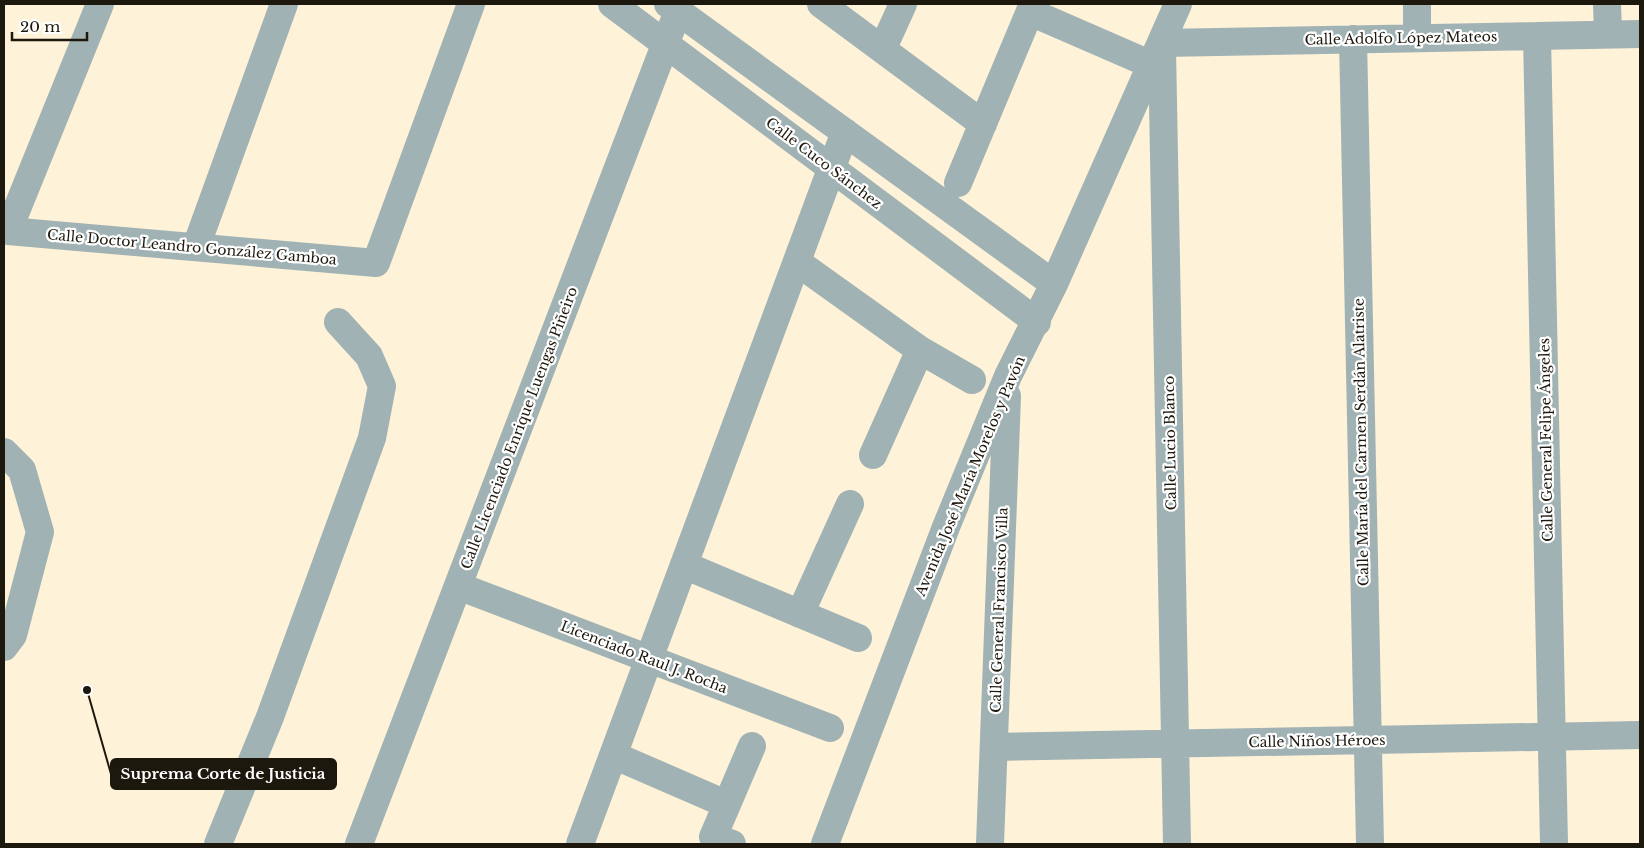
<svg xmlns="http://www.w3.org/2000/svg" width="1644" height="848" font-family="'Libre Baskerville',serif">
	<rect width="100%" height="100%" fill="#fef2d8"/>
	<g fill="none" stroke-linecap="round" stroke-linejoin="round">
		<path stroke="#a0b2b3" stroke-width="28" d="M 100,4 L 8,231 L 376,263 L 471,4
			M 612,4 L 1037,322
			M 668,4 L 1054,284
			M 821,4 L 983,124
			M 1417,4 L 1417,38
			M 1607,4 L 1608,34
			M 1030,12 L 1152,65
			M 1537,36 L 1554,844
			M 1353,39 L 1370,844
			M 1162,43 L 1640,34
			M 883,48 L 903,4
			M 1162,49 L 1177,844
			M 958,183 L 1033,4
			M 196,247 L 284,4
			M 797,262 L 920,350 L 972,380
			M 4,452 L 22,470 L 40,532 L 13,635 L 4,647
			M 873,455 L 920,350
			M 684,565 L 858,638
			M 458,586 L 830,728
			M 800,614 L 850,504
			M 994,747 L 1640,735
			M 613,755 L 726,804
			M 218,844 L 270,717 L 372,438 L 382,386 L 369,356 L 338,322
			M 359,844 L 678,11
			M 580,844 L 845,132
			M 732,844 L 713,837 L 752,746
			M 825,844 L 946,527 L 1008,376 L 1054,284 L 1178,4
			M 990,844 L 1007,396"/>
	</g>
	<g text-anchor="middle" stroke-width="4.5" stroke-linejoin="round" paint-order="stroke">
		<g font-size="14" fill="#1d180d" stroke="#fff">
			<text transform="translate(1401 38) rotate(-1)" y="5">Calle Adolfo López Mateos</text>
			<text transform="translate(824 163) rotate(37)" y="5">Calle Cuco Sánchez</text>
			<text transform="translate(192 247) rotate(5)" y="5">Calle Doctor Leandro González Gamboa</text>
			<text transform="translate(519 428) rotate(-69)" y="5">Calle Licenciado Enrique Luengas Piñeiro</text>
			<text transform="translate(1546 440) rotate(-91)" y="5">Calle General Felipe Ángeles</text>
			<text transform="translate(1361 442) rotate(-91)" y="5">Calle María del Carmen Serdán Alatriste</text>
			<text transform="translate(1170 443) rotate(-91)" y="5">Calle Lucio Blanco</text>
			<text transform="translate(970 476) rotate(-67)" y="5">Avenida José María Morelos y Pavón</text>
			<text transform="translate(999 610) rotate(-88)" y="5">Calle General Francisco Villa</text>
			<text transform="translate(644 657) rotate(21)" y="5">Licenciado Raul J. Rocha</text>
			<text transform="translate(1317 741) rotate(-1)" y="5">Calle Niños Héroes</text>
		</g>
	</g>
	<path fill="none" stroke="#1d180d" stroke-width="2" d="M87 690L111 774"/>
	<circle fill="#1d180d" stroke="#fff" stroke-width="2" cx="87" cy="690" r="5"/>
	<rect fill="#1d180d" stroke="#1d180d" stroke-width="2" x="111" y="759" width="225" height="30" rx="5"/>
	<g font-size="15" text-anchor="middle" font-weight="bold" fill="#fff">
		<text x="223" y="779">Suprema Corte de Justicia</text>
	</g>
	<rect width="1644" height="848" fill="none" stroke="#1d180d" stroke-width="10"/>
	<path d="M12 32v8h75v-8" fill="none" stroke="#1d180d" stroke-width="2.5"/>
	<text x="20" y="32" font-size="15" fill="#1d180d" stroke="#ffffff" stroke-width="4" paint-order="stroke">20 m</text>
</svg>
